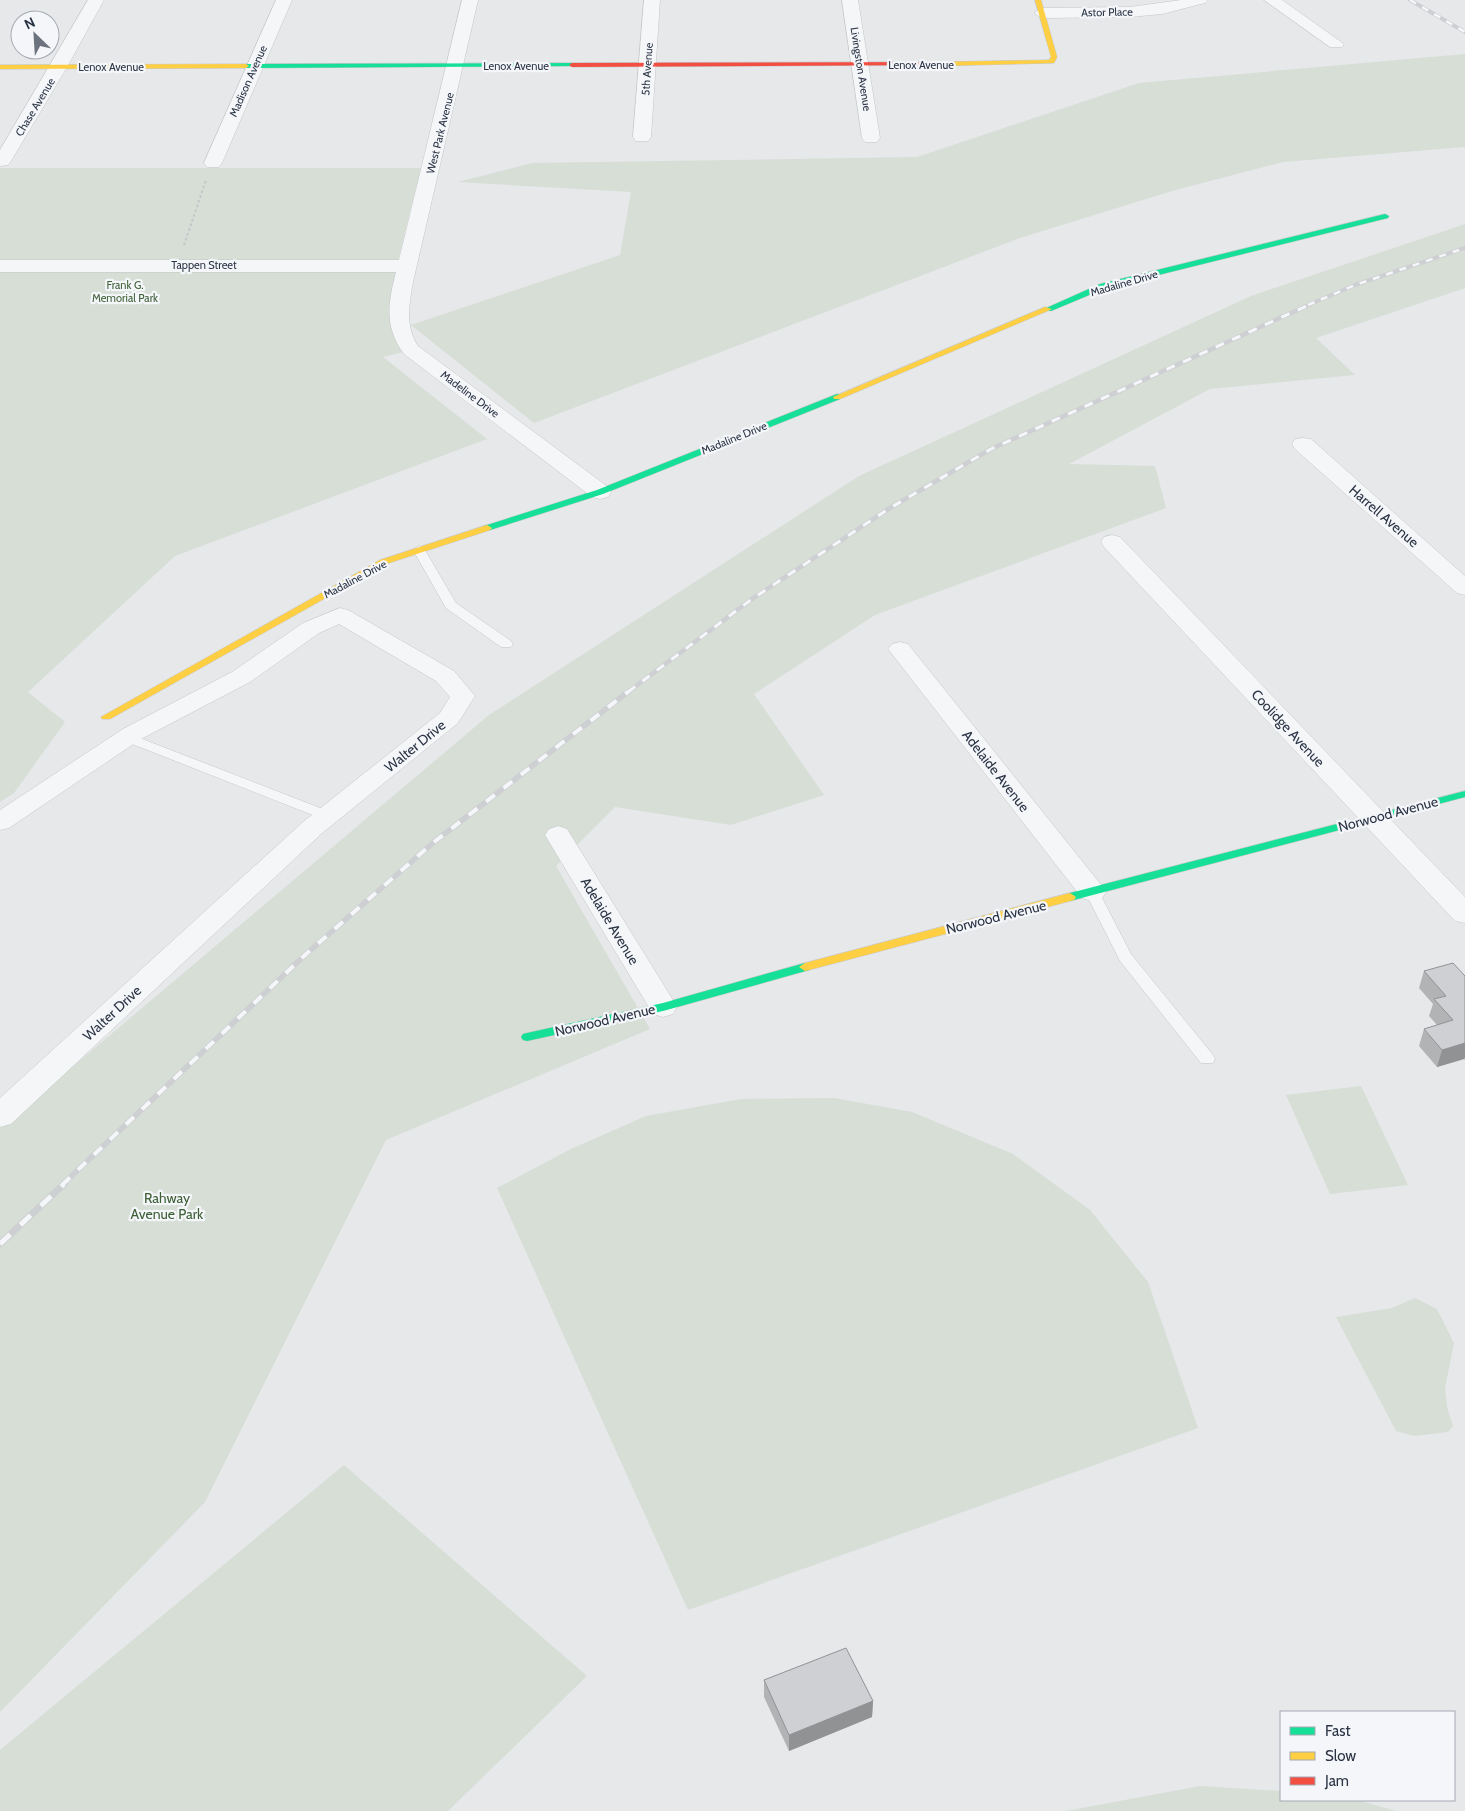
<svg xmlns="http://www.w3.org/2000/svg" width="1465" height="1811" font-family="Cabin,sans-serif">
	<rect width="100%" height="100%" fill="#e6e8ea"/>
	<path fill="#d6ded6" d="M 1465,54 L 1465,147 L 1283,162 L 1172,191 L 1020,238 L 534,423 L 411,325 L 620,255 L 631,192 L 458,182 L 532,163 L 917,157 L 1139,83 Z
		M 0,168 L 426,168 L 403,282 L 411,350 L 383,357 L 487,439 L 175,556 L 28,692 L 65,722 L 14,793 L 0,802 Z
		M 1465,224 L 1465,288 L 1316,338 L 1355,375 L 1210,389 L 1069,464 L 1155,466 L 1166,508 L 875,615 L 754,694 L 824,795 L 731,825 L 615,807 L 556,866 L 650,1029 L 386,1140 L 205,1502 L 0,1712 L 0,1128 L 489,715 L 859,476 L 1251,296 Z
		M 1361,1086 L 1408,1185 L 1330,1194 L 1286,1095 Z
		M 834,1098 L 912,1112 L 1013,1154 L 1090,1210 L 1148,1282 L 1198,1428 L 688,1610 L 497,1188 L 571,1149 L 646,1116 L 741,1099 Z
		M 1415,1298 L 1437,1309 L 1454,1343 L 1445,1388 L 1447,1407 L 1453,1426 L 1448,1432 L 1414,1436 L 1396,1431 L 1336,1317 L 1392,1308 Z
		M 344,1465 L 587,1676 L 448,1811 L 0,1811 L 0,1750 Z
		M 1200,1786 L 1281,1791 L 1281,1800 L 1357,1800 L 1396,1811 L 1066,1811 Z"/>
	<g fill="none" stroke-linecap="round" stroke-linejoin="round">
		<defs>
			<path id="lane" d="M 419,546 L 425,550 L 456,603 L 511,641 L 513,644 L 511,647 L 501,647 L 446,608 L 413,550 Z
				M 127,733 L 333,813 L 335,816 L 333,819 L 323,819 L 122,740 L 120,737 L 122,734 Z
				M 1092,887 L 1099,892 L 1131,954 L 1213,1055 L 1215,1059 L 1213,1063 L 1201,1063 L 1120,961 L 1085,892 Z"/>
			<path id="street" d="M 88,0 L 104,0 L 67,67 L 11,161 L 8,165 L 0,166 L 0,150 Z
				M 276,0 L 292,0 L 222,163 L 219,167 L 207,167 L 204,163 Z
				M 462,0 L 478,0 L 413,282 C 409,305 405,326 418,346 L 608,487 L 611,492 L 608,497 L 600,499 L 592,497 L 404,354 C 384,326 388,304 396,272 L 0,272 L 0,260 L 399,260 Z
				M 644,0 L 660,0 L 651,137 L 648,141 L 636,141 L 633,137 Z
				M 842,0 L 858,0 L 880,138 L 877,142 L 865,142 L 862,138 Z
				M 1181,0 L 1208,0 L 1205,3 L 1162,14 L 1130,17 L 1042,18 L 1034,13 L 1042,8 L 1130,7 Z
				M 1264,0 L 1282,0 L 1344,44 L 1342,47 L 1330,47 Z
				M 1303,438 L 1311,439 L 1465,576 L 1465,595 L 1457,593 L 1295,449 L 1292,444 L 1295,439 Z
				M 1112,535 L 1120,537 L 1465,897 L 1465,923 L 1455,921 L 1104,547 L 1101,542 L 1104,537 Z
				M 340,608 L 348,610 L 454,671 L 475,696 L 458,723 L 321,834 L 11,1124 L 0,1127 L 0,1098 L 303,822 L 440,713 L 450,697 L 436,681 L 339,624 L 319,633 L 250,682 L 141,739 L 9,828 L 0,830 L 0,810 L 123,729 L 232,672 L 303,623 Z
				M 900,642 L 908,644 L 1102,886 L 1106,892 L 1102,898 L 1092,901 L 1082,898 L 892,654 L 888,649 L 892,644 Z
				M 558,826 L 567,829 L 673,1000 L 677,1007 L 673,1014 L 663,1017 L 653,1014 L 545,835 L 549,829 Z"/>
			<path id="fast" d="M 572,63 L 574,64 L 574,66 L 246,68 L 243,66 L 246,64 Z
				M 1385,214 L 1389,216 L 1388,218 L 1106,288 L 1051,311 L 1044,309 L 1100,284 Z
				M 837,394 L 840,395 L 840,399 L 603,494 L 490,530 L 484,530 L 482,528 L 484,526 L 597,490 Z
				M 1465,791 L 1465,797 L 1070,901 L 1064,897 L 1070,893 Z
				M 805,963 L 811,967 L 809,970 L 663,1011 L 527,1041 L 523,1040 L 521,1037 L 523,1034 L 527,1033 L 663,1003 Z"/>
			<path id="slow" d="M 1035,0 L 1041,0 L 1057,57 L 1054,63 L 934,66 L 931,64 L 934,62 L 1049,60 L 1051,57 Z
				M 0,65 L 246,64 L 249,66 L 246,68 L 0,69 Z
				M 1045,307 L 1052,309 L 840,399 L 834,399 L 833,397 Z
				M 487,525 L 492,528 L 490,530 L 386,564 L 110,719 L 102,719 L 101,717 L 380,560 Z
				M 1070,893 L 1076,897 L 1074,900 L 805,971 L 799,967 L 805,963 Z"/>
			<path id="jam" d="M 934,62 L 936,63 L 936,65 L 572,67 L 569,65 L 572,63 Z"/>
		</defs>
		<use href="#lane" stroke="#c4c6c8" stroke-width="1"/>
		<use href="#street" stroke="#c4c6c8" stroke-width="1"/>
		<use href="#fast" stroke="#c4c6c8" stroke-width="1"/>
		<use href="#slow" stroke="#c4c6c8" stroke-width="1"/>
		<use href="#jam" stroke="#c4c6c8" stroke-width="1"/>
		<path stroke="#c5c6ca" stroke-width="2" stroke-dasharray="2.5 2.5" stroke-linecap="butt" d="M 184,245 L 206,180"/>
		<use href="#lane" fill="#f5f6f7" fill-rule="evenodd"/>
		<use href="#street" fill="#f5f6f7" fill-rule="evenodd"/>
		<use href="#fast" fill="#16e098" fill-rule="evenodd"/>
		<use href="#slow" fill="#ffcf43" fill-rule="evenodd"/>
		<use href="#jam" fill="#f24e42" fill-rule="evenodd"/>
		<defs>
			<path id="rail-far3" d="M 1410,0 L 1465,32
				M 1308,305 L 1355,285 L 1465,248"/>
			<path id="rail-far2" d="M 628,692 L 752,599 L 890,508 L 991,449 L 1311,304"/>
			<path id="rail-far1" d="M 62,1185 L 305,955 L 434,842 L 629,691"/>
			<path id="rail" d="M 0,1244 L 64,1184"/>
		</defs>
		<use href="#rail-far3" stroke="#cecfd2" stroke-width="4"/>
		<use href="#rail-far2" stroke="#cecfd2" stroke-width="4.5"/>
		<use href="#rail-far1" stroke="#cecfd2" stroke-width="5.5"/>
		<use href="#rail" stroke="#cecfd2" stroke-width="7"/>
		<use href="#rail-far3" stroke="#f4f6f9" stroke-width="2.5" stroke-dasharray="7" stroke-linecap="butt"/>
		<use href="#rail-far2" stroke="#f4f6f9" stroke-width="3" stroke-dasharray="9" stroke-linecap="butt"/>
		<use href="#rail-far1" stroke="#f4f6f9" stroke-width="4" stroke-dasharray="11" stroke-linecap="butt"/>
		<use href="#rail" stroke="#f4f6f9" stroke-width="5" stroke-dasharray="14" stroke-linecap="butt"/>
	</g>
	<path fill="#b1b3b5" d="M 1424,971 L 1465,976 L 1465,1060 L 1464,1059 L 1437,1067 L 1419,1046 L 1424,1029 L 1437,1025 L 1429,1016 L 1433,1004 L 1419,988 Z
		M 764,1680 L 873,1701 L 872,1717 L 789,1751 L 764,1697 Z"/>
	<path fill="#909294" d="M 1465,1043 L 1465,1057 L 1464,1059 L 1437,1067 L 1442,1050 Z
		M 873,1701 L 872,1717 L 789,1751 L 789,1735 Z"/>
	<path fill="#ced0d3" stroke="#909294" d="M 1453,963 L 1465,976 L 1465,1043 L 1442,1050 L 1424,1029 L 1453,1020 L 1434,999 L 1446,996 L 1424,971 Z
		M 846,1648 L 873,1701 L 789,1735 L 764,1680 Z"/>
	<g text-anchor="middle" stroke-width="4.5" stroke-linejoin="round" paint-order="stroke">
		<g font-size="11" fill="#2b3445" stroke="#f4f6f9">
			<text transform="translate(1107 12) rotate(-1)" y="4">Astor Place</text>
			<text x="921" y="69">Lenox Avenue</text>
			<text x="516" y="70">Lenox Avenue</text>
			<text x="111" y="71">Lenox Avenue</text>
			<text transform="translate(647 69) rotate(-86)" y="4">5th Avenue</text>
			<text transform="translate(861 69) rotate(81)" y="4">Livingston Avenue</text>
			<text transform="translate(248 81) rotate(-66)" y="4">Madison Avenue</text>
			<text transform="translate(35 107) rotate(-59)" y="4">Chase Avenue</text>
			<text transform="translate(440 133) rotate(-76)" y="4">West Park Avenue</text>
			<text x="204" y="269">Tappen Street</text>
			<text transform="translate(1124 283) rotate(-16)" y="4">Madaline Drive</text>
			<text transform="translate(470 394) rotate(37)" y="4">Madeline Drive</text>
			<text transform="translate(734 438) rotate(-22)" y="4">Madaline Drive</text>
			<text transform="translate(355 579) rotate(-28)" y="4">Madaline Drive</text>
		</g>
		<g font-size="11" fill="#3f6138" stroke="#f4f6f9">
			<text x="125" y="289">Frank G.<tspan x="125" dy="13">Memorial Park</tspan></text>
		</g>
		<g font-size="14" fill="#2b3445" stroke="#f4f6f9">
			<text transform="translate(1384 516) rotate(41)" y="5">Harrell Avenue</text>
			<text transform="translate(1288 728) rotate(47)" y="5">Coolidge Avenue</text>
			<text transform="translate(415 746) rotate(-39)" y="5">Walter Drive</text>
			<text transform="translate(996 771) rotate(52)" y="5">Adelaide Avenue</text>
			<text transform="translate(1388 814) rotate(-15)" y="5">Norwood Avenue</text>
			<text transform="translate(996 917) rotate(-14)" y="5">Norwood Avenue</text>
			<text transform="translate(610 921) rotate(59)" y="5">Adelaide Avenue</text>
			<text transform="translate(112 1013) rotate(-43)" y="5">Walter Drive</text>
			<text transform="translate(605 1020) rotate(-13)" y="5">Norwood Avenue</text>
		</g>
		<g font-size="14" fill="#3f6138" stroke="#f4f6f9">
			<text x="167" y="1203">Rahway<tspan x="167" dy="16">Avenue Park</tspan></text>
		</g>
	</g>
	<rect x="1280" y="1711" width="175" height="90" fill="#f4f6f9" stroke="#a4a8b1"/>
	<rect x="1290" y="1727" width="25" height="8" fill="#16e098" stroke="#a4a8b1"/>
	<text x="1325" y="1736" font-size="15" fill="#2b3445">Fast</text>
	<rect x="1290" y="1752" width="25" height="8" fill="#ffcf43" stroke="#a4a8b1"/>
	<text x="1325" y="1761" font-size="15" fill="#2b3445">Slow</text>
	<rect x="1290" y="1777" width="25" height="8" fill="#f24e42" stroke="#a4a8b1"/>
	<text x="1325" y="1786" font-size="15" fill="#2b3445">Jam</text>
	<g transform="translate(35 35) rotate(335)"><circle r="24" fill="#f4f6f9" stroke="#a4a8b1"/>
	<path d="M0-4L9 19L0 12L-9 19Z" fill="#6c737f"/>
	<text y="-8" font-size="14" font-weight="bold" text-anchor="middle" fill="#2b3445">N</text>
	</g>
</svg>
